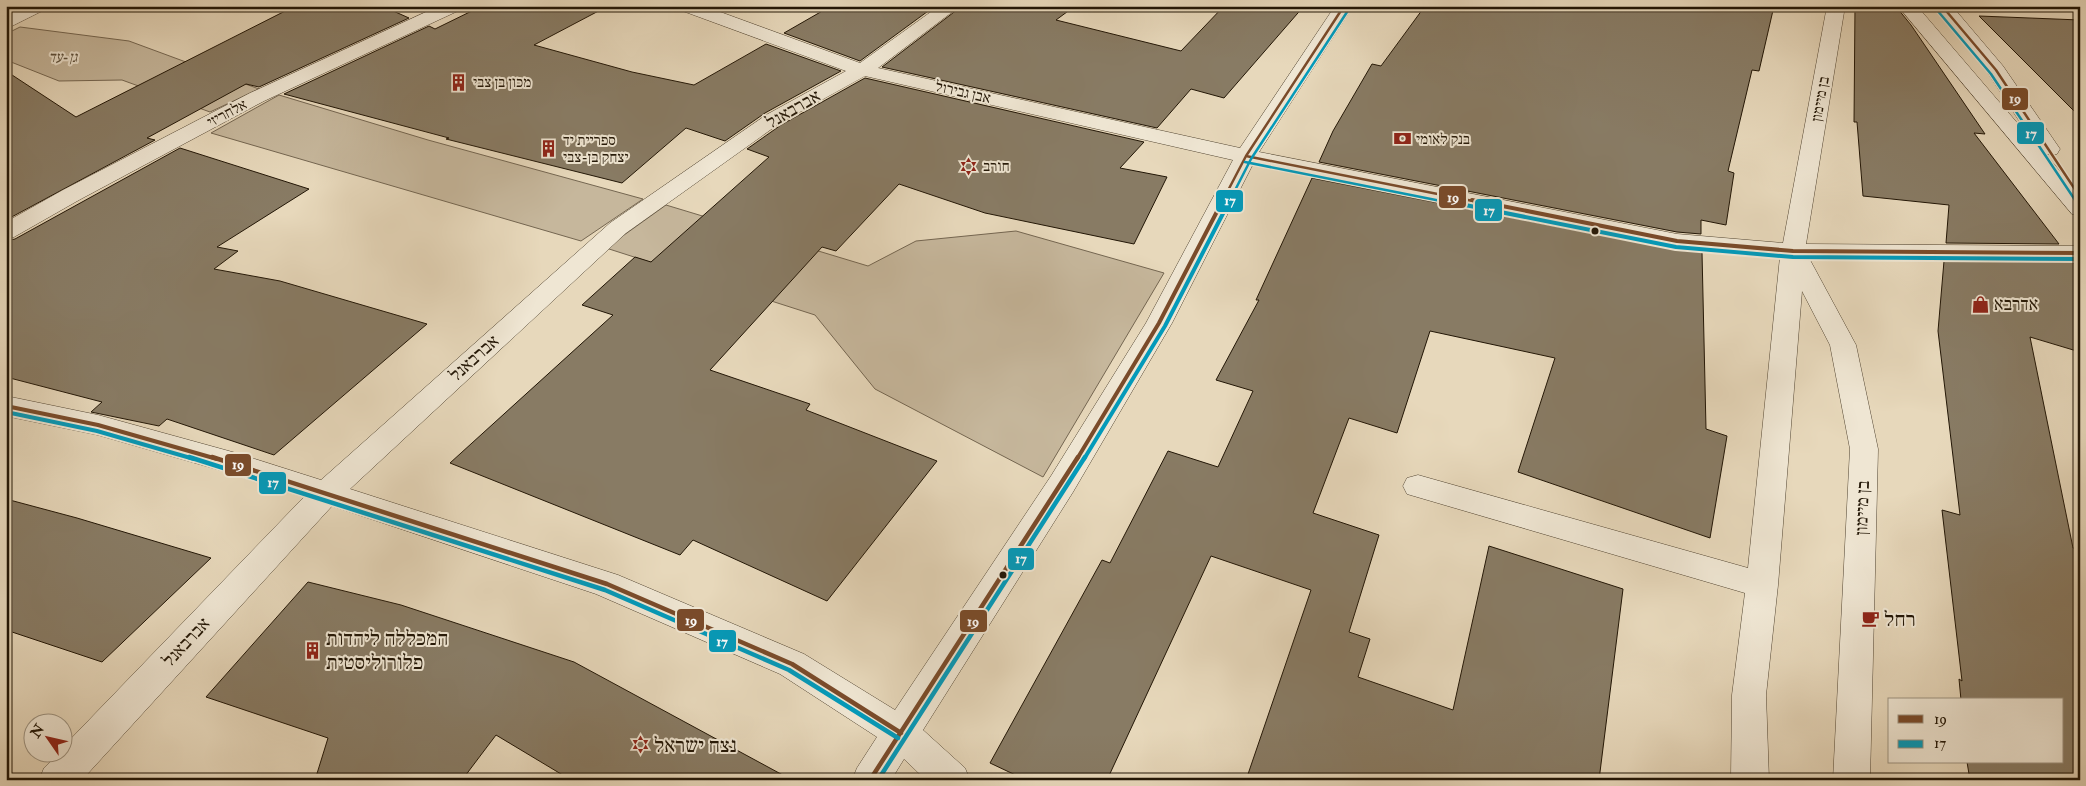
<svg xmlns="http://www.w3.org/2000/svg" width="2086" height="786" font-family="'IM FELL Double Pica','Frank Ruhl Libre',serif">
	<rect width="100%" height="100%" fill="#e7d8bb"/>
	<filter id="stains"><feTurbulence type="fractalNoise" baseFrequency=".004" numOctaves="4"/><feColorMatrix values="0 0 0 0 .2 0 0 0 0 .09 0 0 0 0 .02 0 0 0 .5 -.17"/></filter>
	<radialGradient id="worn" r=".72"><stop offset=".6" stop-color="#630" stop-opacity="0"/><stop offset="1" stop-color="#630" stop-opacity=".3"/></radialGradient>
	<path fill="#c6b79c" stroke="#746651" d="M 20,27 L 129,41 L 259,89 L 210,112 L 122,80 L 59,81 L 6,60 L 6,34 Z
		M 279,95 L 428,140 L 643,199 L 581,241 L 211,133 Z
		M 666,205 L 868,266 L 916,241 L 1016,231 L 1164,273 L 1043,477 L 875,389 L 815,315 L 606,248 Z"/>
	<path fill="#887b64" stroke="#221606" d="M 295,6 L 382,6 L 409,18 L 259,87 L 246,84 L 147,138 L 155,140 L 6,220 L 6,71 L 76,117 Z
		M 482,6 L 608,6 L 534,45 L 632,72 L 694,85 L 766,44 L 841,71 L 765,113 L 725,141 L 686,128 L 622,183 L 446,139 L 449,138 L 284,94 L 429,26 L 435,29 Z
		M 831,6 L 935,6 L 860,61 L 784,33 Z
		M 962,6 L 1075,6 L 1056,20 L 1181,51 L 1224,6 L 1304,6 L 1224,98 L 1191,89 L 1157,128 L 882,67 Z
		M 1425,6 L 1774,6 L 1759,71 L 1752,70 L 1728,171 L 1734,173 L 1726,225 L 1701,220 L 1701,234 L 1677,232 L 1319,162 L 1333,131 L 1372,64 L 1381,66 Z
		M 1855,6 L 1898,9 L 1911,25 L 1985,134 L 1974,133 L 2059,244 L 1946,243 L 1949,205 L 1863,196 L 1857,122 L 1854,122 Z
		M 1979,16 L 2080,20 L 2080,117 Z
		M 865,78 L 1144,142 L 1120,168 L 1167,177 L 1134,244 L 985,213 L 899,184 L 836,251 L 822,247 L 710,370 L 810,404 L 806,410 L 937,461 L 827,601 L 693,540 L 680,555 L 450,463 L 613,315 L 582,305 L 635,257 L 651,262 L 769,157 L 747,149 L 781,125 Z
		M 180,148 L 309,189 L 217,247 L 238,251 L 214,269 L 280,281 L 427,324 L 274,455 L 167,419 L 159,426 L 91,412 L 102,402 L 6,377 L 6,241 L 15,239 Z
		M 1312,178 L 1677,250 L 1702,252 L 1706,429 L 1727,436 L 1710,538 L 1518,472 L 1555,358 L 1430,331 L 1397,433 L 1349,418 L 1313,513 L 1379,535 L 1349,632 L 1370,639 L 1358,677 L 1453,710 L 1489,546 L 1623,589 L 1599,780 L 1246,780 L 1311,590 L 1211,556 L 1107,780 L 1026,780 L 990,763 L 1102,560 L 1110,563 L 1168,451 L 1218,467 L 1253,391 L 1216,380 L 1259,300 L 1256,300 Z
		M 1944,261 L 2073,262 L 2080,271 L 2080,352 L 2030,337 L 2073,548 L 2080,549 L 2080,780 L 1970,780 L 1967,762 L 2062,762 L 2062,700 L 1961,700 L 1959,679 L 1962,681 L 1942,510 L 1960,515 L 1938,331 Z
		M 6,499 L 77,518 L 211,558 L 102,662 L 6,630 Z
		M 308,582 L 401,605 L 574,662 L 792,780 L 571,780 L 496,735 L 462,780 L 315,780 L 328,738 L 206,697 Z"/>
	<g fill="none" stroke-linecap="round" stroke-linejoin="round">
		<defs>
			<path id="minor" d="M 24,6 L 47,6 L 44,10 L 6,29 L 6,16 Z
				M 439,6 L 463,6 L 460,10 L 264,101 L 79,200 L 14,237 L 6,239 L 6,222 L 63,190 L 250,93 Z
				M 677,6 L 704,6 L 860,63 L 939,6 L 960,6 L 878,68 L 1240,148 L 1335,6 L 1353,6 L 1259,152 L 1677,234 L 1783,243 L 1827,6 L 1845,6 L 1806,244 L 2080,246 L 2080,260 L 1809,258 L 1856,345 L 1878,449 L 1870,780 L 1833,780 L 1850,449 L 1830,345 L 1802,291 L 1778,585 L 1766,695 L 1769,780 L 1731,780 L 1732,695 L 1745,593 L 1407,494 L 1403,486 L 1407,478 L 1418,475 L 1748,568 L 1780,257 L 1677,248 L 1253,164 L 1172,323 L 1073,492 L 923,730 L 965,768 L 970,780 L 926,780 L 904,759 L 891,780 L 852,780 L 857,768 L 877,737 L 780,674 L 596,594 L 332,506 L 82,780 L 39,780 L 44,768 L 58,754 L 62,754 L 62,748 L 304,497 L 230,473 L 98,435 L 6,416 L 6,396 L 98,415 L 236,453 L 321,480 L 610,223 L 766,115 L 846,71 L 680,10 ZM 865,76 L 1233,160 L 1146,323 L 1051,476 L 895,710 L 804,654 L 618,575 L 350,489 L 626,233 L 780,123 Z
				M 1898,6 L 1917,6 L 2031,139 L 1988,73 L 1933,6 L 1952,6 L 2003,66 L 2060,149 L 2057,154 L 2045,154 L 2080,194 L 2080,216 L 2072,214 Z"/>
		</defs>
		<use href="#minor" stroke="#534633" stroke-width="1"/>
		<use href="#minor" fill="#efe6d3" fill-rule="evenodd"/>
		<defs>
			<path id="bus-1-far2" d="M 1942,6 L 1996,70 L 2080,197
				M 1246,156 L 1478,202
				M 1222,202 L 1246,156 L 1344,6"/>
			<path id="bus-1-far1" d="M 1472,200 L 1677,241 L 1793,251 L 2080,253
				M 6,406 L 98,425 L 217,459
				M 1077,459 L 1159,323 L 1223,200"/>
			<path id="bus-1" d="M 212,457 L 607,584 L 792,664 L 901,733
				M 870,780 L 1078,457"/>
			<path id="bus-2-far2" d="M 1937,10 L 1991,74 L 2075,200
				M 1245,162 L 1446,202
				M 1229,202 L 1251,159 L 1349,9"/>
			<path id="bus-2-far1" d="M 1440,200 L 1676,247 L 1793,257 L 2080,259
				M 6,412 L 97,431 L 194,459
				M 1084,459 L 1165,326 L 1230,200"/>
			<path id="bus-2" d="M 189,457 L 605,590 L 789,670 L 898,738
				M 878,780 L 1085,457"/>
		</defs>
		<use href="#bus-1-far2" stroke="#efe6d3" stroke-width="5"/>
		<use href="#bus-1-far1" stroke="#efe6d3" stroke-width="8"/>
		<use href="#bus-1" stroke="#efe6d3" stroke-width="8"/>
		<use href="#bus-2-far2" stroke="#efe6d3" stroke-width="5"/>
		<use href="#bus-2-far1" stroke="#efe6d3" stroke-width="8"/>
		<use href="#bus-2" stroke="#efe6d3" stroke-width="8"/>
		<use href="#bus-1-far2" stroke="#7a4b2a" stroke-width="2.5"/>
		<use href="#bus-1-far1" stroke="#7a4b2a" stroke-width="4"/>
		<use href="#bus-1" stroke="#7a4b2a" stroke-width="4.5"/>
		<use href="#bus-2-far2" stroke="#039aba" stroke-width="2.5"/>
		<use href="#bus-2-far1" stroke="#039aba" stroke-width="4"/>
		<use href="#bus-2" stroke="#039aba" stroke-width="4.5"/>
	</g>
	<defs>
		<symbol id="building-bare" viewBox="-9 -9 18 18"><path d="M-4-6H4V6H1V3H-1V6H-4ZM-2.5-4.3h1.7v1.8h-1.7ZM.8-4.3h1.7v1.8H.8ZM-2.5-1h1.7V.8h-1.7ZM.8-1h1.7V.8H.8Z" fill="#8f2418" stroke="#efe6d3" stroke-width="2.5" paint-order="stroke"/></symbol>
		<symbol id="bank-bare" viewBox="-9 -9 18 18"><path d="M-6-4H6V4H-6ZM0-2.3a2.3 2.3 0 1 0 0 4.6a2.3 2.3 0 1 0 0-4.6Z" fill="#8f2418" stroke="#efe6d3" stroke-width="2.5" paint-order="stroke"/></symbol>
		<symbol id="synagogue-bare" viewBox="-9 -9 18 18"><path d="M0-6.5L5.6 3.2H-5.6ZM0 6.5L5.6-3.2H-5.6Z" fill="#8f2418" stroke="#efe6d3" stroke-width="2.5" paint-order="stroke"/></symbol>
		<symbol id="shop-bare" viewBox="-9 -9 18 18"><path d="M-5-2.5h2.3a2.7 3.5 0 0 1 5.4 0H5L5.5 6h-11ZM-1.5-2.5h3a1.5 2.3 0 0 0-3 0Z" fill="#8f2418" stroke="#efe6d3" stroke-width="2.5" paint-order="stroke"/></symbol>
		<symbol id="cafe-bare" viewBox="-9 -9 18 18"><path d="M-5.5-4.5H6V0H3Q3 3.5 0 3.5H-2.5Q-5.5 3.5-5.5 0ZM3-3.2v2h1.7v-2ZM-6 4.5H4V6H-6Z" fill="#8f2418" stroke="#efe6d3" stroke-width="2.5" paint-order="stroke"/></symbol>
	</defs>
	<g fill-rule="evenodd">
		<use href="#building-bare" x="446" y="70" width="25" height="25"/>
		<use href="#bank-bare" x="1390" y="126" width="25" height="25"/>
		<use href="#building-bare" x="536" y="136" width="25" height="25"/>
		<use href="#synagogue-bare" x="956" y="154" width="25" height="25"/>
		<use href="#shop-bare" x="1968" y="292" width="25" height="25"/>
		<use href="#cafe-bare" x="1858" y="606" width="25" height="25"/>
		<use href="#building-bare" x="300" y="638" width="25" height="25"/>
		<use href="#synagogue-bare" x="628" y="732" width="25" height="25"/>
	</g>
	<g fill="#221606" stroke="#efe6d3" stroke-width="2">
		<circle cx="1595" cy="231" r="4.5"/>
		<circle cx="1003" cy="575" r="4.5"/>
	</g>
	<g text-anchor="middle" stroke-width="4" stroke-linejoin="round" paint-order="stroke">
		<g font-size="15" font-style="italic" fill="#5b4e3a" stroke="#efe6d3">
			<text x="63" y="62">גן-עד</text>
		</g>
		<g font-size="15" fill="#221606" stroke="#efe6d3" text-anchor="start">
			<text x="473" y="87">מכון בן צבי</text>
			<text x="1416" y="144">בנק לאומי</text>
			<text x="563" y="145">ספריית יד<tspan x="563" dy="17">יצחק בן-צבי</tspan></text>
			<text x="983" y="171">חורב</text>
		</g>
		<g font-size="15" fill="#221606" stroke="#efe6d3">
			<text transform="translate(963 92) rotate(13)" y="5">אבן גבירול</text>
			<text transform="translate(1820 99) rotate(-80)" y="5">בן מיימון</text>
			<text transform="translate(227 113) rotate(-28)" y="5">אלחריזי</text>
		</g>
		<g font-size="18" fill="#221606" stroke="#efe6d3">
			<text transform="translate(793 109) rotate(-30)" y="6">אברבאנל</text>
			<text transform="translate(474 358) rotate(-42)" y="6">אברבאנל</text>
			<text transform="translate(1862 508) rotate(-88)" y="6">בן מיימון</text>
			<text transform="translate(186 642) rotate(-47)" y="6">אברבאנל</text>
		</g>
		<g font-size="18" fill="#221606" stroke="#efe6d3" text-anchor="start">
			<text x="1994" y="310">אדרבא</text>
		</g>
		<g font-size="21" fill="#221606" stroke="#efe6d3" text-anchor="start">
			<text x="1884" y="626">רחל</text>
			<text x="326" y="645">המכללה ליהדות<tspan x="326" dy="24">פלורוליסטית</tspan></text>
			<text x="654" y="752">נצח ישראל</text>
		</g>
	</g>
	<g stroke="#efe6d3" stroke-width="2">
		<rect x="2001" y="87" width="28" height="24" rx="5" fill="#7a4b2a"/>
		<rect x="2016" y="121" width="29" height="24" rx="5" fill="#039aba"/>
		<rect x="1438" y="185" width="29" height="24" rx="5" fill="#7a4b2a"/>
		<rect x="1215" y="189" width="29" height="24" rx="5" fill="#039aba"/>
		<rect x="1474" y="198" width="29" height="24" rx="5" fill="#039aba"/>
		<rect x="224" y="453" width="28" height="24" rx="5" fill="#7a4b2a"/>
		<rect x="258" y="471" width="29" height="24" rx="5" fill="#039aba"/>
		<rect x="1007" y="547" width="28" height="24" rx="5" fill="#039aba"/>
		<rect x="676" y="608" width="29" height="24" rx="5" fill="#7a4b2a"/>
		<rect x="959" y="609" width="29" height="24" rx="5" fill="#7a4b2a"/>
		<rect x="708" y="629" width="29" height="24" rx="5" fill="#039aba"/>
	</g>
	<g font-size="14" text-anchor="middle" font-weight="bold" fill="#fff">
		<text x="2015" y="103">19</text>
		<text x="2031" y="138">17</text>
		<text x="1453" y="202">19</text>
		<text x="1230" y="205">17</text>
		<text x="1489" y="215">17</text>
		<text x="238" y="469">19</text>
		<text x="273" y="487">17</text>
		<text x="1021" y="563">17</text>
		<text x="691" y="625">19</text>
		<text x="973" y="626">19</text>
		<text x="722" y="646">17</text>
	</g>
	<rect width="2086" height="786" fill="none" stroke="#e7d8bb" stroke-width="25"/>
	<rect x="8" y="8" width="2071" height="771" fill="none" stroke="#221606" stroke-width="2.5"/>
	<rect x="12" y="12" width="2061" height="761" fill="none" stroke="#221606"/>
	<rect x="1888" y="698" width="175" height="65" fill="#efe6d3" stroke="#9d9381"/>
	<rect x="1898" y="715" width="25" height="8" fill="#7a4b2a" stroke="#9d9381"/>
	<text x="1934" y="724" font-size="15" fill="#221606">19</text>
	<rect x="1898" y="740" width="25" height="8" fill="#039aba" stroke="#9d9381"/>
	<text x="1934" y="748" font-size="15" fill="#221606">17</text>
	<g transform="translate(48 738) rotate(304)"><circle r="24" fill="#efe6d3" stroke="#9d9381"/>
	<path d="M0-4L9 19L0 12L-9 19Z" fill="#8f2418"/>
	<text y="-8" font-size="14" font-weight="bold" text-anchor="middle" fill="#221606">N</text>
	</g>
	<rect width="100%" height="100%" filter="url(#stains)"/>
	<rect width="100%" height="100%" fill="url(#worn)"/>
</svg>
